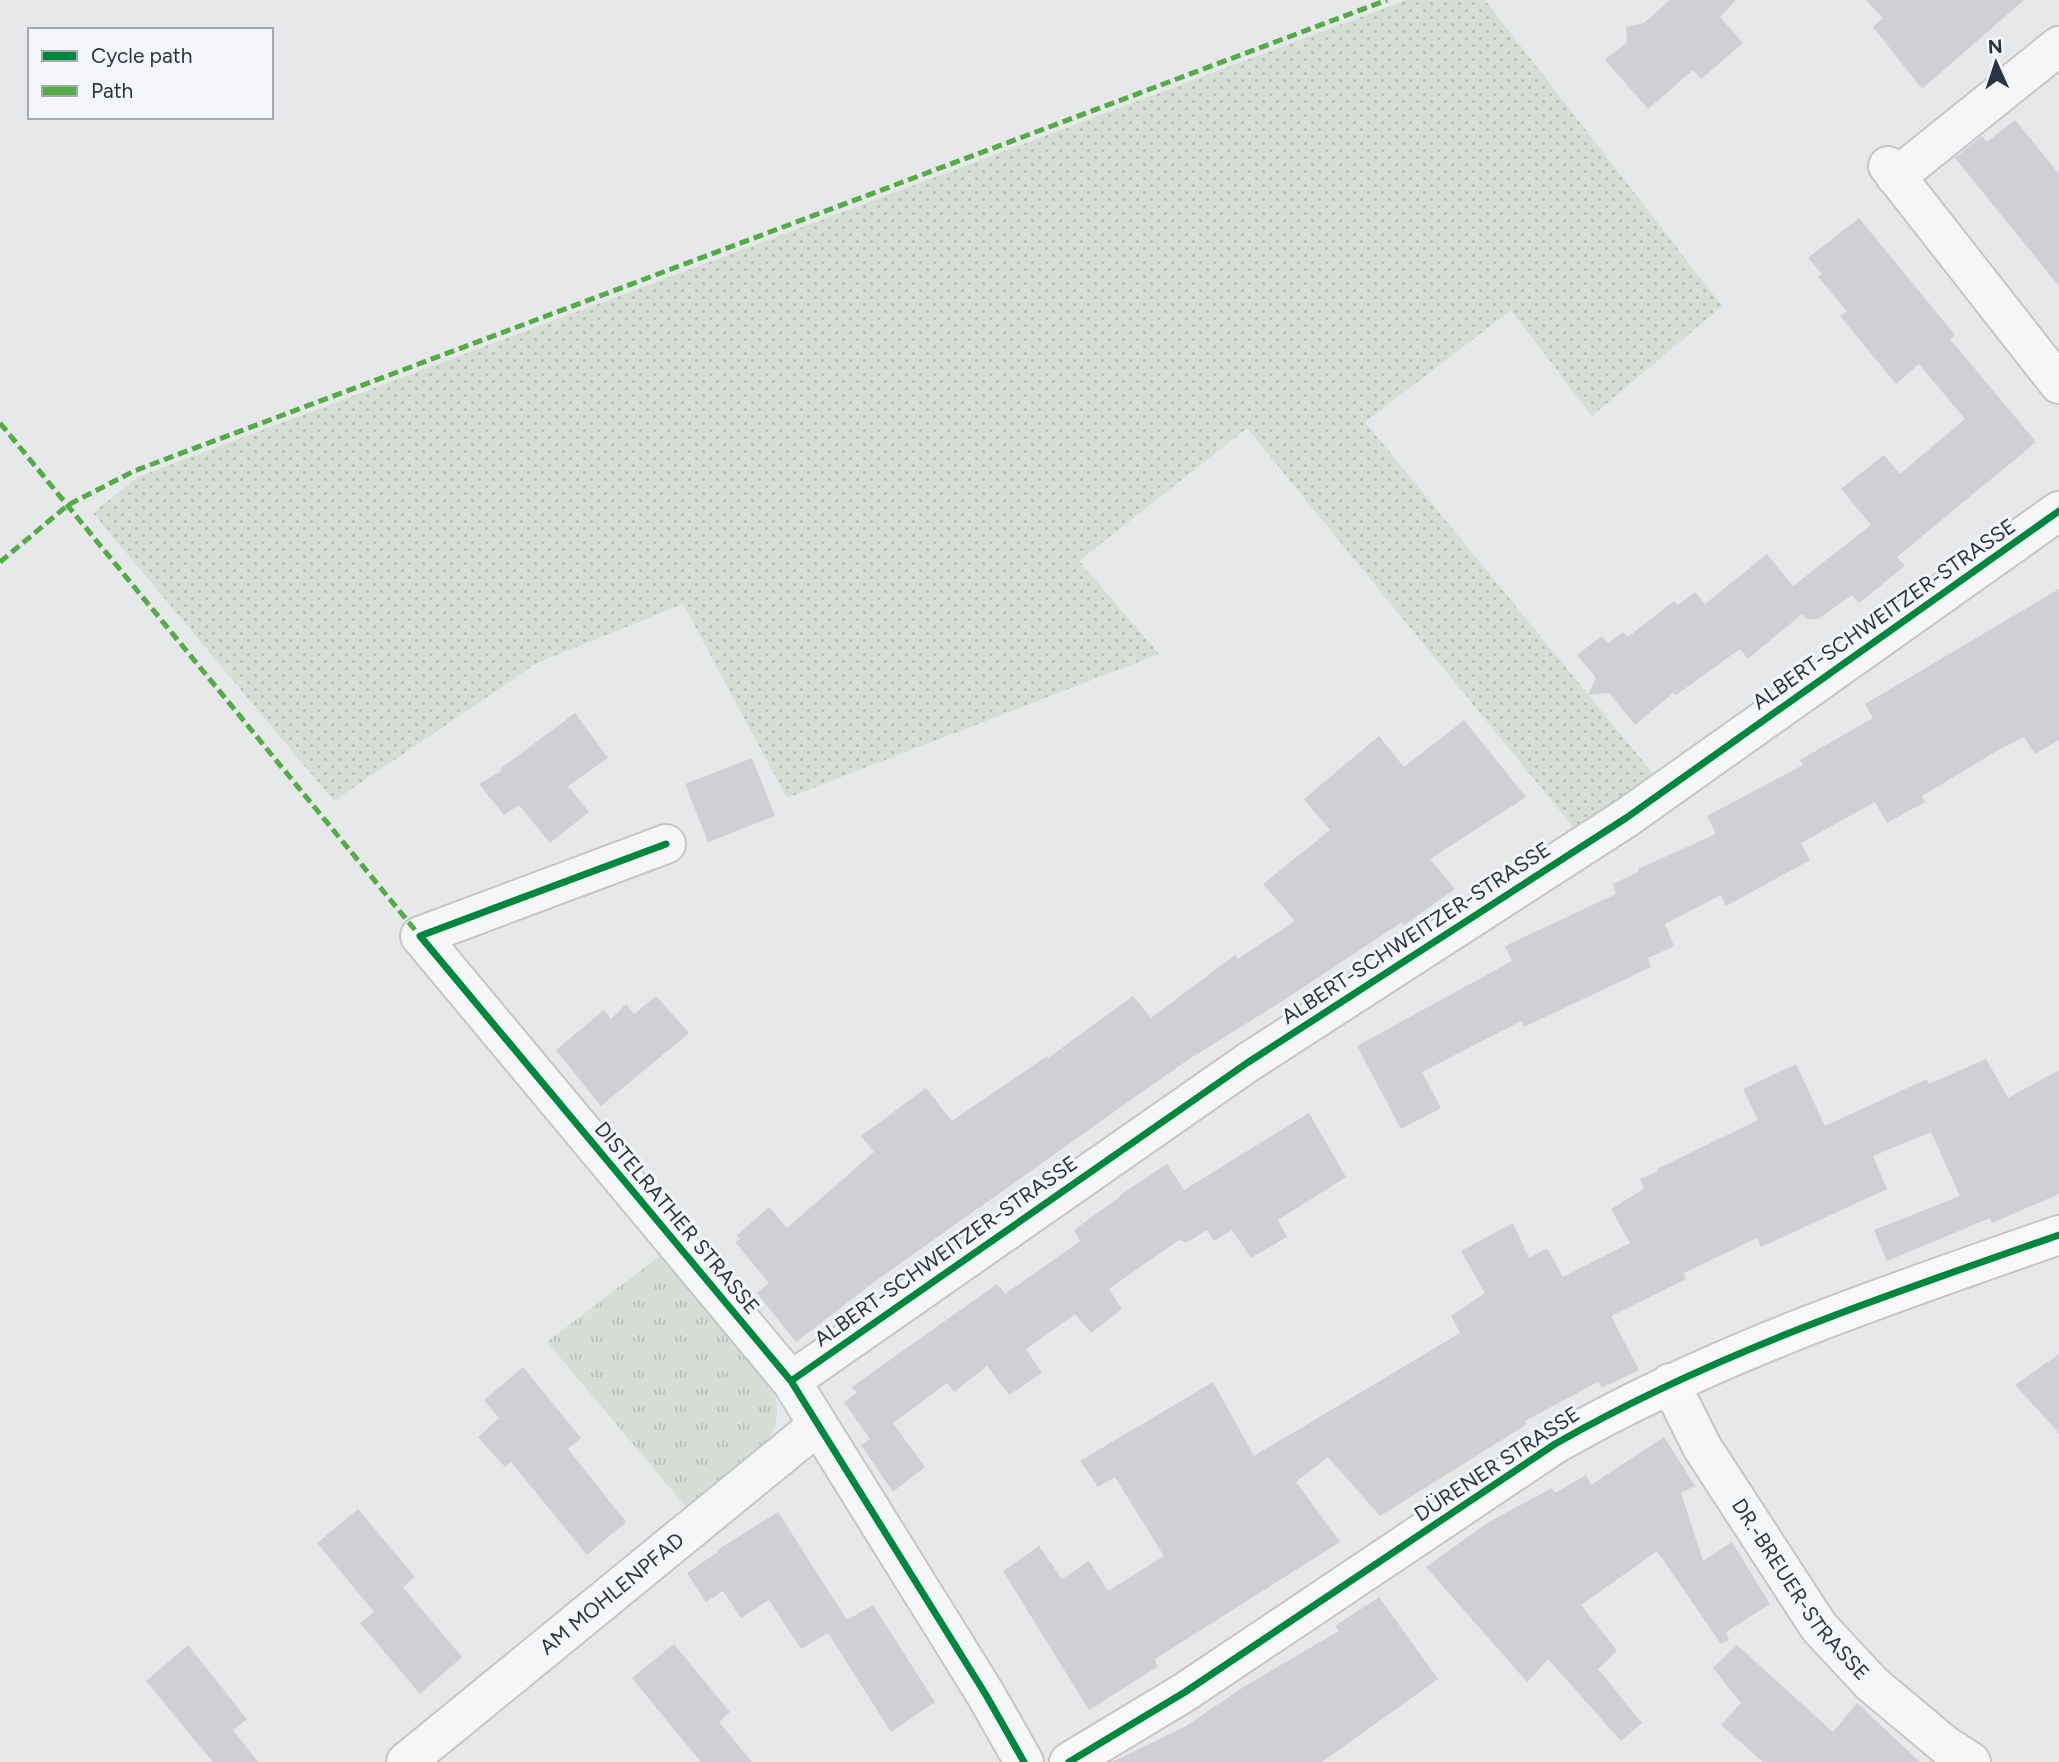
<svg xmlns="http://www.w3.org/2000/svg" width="2059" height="1762" font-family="Figtree,sans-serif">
	<defs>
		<pattern id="grass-dots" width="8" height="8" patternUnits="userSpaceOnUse" patternTransform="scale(1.75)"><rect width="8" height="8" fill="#d6ded6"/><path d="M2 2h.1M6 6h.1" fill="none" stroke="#b8bfb9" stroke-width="1.8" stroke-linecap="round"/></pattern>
		<pattern id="park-tufts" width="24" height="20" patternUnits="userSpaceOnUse" patternTransform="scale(1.75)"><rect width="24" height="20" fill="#d6ded6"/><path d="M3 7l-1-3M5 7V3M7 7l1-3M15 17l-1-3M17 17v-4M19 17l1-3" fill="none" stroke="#b8bfb9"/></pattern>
	</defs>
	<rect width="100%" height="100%" fill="#e6e8ea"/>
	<path fill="url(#grass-dots)" d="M 1406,0 L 1485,0 L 1722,306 L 1592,416 L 1511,310 L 1365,422 L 1654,775 L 1574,828 L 1247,428 L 1079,561 L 1159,654 L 787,798 L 683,604 L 537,663 L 334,801 L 93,513 L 138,477 Z"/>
	<path fill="url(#park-tufts)" d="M 661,1255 L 774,1392 C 779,1410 778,1421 770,1437 L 686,1507 L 547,1342 Z"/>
	<path fill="#ced0d3" d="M 1670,0 L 1736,0 L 1720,17 L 1743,43 L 1701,79 L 1693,70 L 1648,109 L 1605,60 L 1627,42 L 1626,27 L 1644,23 Z
		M 1866,0 L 2024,0 L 1922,89 L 1873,27 L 1883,18 Z
		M 2015,120 L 2059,174 L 2059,286 L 1955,158 L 1982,136 L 1987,142 Z
		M 1859,218 L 1955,335 L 1950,339 L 2036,442 L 1897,557 L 1905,566 L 1859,603 L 1852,595 L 1818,619 L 1806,619 L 1802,614 L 1748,659 L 1740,649 L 1676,695 L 1673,693 L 1635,725 L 1609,693 L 1588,695 L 1596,678 L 1577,655 L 1602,636 L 1608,643 L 1623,632 L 1628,637 L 1674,601 L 1678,605 L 1695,592 L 1705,604 L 1767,554 L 1793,586 L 1871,525 L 1841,489 L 1884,455 L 1900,474 L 1965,419 L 1919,364 L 1896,384 L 1840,316 L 1847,311 L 1818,277 L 1822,274 L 1808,258 Z
		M 2059,589 L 2059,740 L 2035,754 L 2024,737 L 1995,752 L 1922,796 L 1925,802 L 1887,823 L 1875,802 L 1801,843 L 1810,860 L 1726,906 L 1721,895 L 1665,924 L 1674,946 L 1648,958 L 1651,967 L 1524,1027 L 1521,1021 L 1422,1072 L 1441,1108 L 1401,1129 L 1357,1046 L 1512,961 L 1505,946 L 1616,894 L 1613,884 L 1638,872 L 1638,869 L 1716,834 L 1707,816 L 1803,765 L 1800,760 L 1873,718 L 1865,704 Z
		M 575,713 L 608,758 L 568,786 L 589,812 L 550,843 L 519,805 L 504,815 L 479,784 L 501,771 L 500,769 Z
		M 1464,720 L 1526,797 L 1430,859 L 1455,889 L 1404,925 L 1402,922 L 1284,1000 L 1186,1061 L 877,1280 L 796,1342 L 757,1293 L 769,1283 L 735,1242 L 740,1239 L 737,1235 L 769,1207 L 787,1228 L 874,1152 L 861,1136 L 926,1088 L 952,1121 L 1047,1056 L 1048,1058 L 1133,996 L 1151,1018 L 1235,955 L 1238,959 L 1295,921 L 1263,884 L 1330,830 L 1304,799 L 1379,736 L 1404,767 Z
		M 752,758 L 775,816 L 708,842 L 685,784 Z
		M 656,996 L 689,1033 L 601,1106 L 556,1050 L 604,1010 L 611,1019 L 626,1004 L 634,1014 Z
		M 1986,1059 L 2008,1098 L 2059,1070 L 2059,1194 L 1992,1223 L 1990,1218 L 1887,1261 L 1874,1230 L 1960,1196 L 1931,1132 L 1873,1156 L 1887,1189 L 1761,1247 L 1757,1238 L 1684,1273 L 1686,1279 L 1611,1316 L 1639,1370 L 1602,1388 L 1598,1382 L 1525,1421 L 1527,1424 L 1380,1516 L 1328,1457 L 1296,1482 L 1340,1542 L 1155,1659 L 1157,1667 L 1089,1710 L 1003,1571 L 1039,1546 L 1062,1579 L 1089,1561 L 1108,1591 L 1164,1556 L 1115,1477 L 1098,1487 L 1080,1461 L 1213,1382 L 1254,1456 L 1460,1333 L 1451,1316 L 1485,1293 L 1461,1251 L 1513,1223 L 1529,1258 L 1547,1248 L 1563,1277 L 1630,1243 L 1611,1209 L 1644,1189 L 1640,1179 L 1658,1171 L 1657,1169 L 1758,1120 L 1743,1089 L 1796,1064 L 1825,1126 L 1927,1079 L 1929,1084 Z
		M 1309,1113 L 1346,1177 L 1278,1220 L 1287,1237 L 1251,1258 L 1232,1230 L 1214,1241 L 1207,1230 L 1186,1243 L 1179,1240 L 1109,1289 L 1122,1309 L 1091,1333 L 1075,1314 L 1026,1349 L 1042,1373 L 1009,1395 L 987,1366 L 954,1392 L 947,1383 L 893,1423 L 925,1467 L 893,1492 L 861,1445 L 870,1439 L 844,1402 L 857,1393 L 852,1387 L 997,1284 L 1005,1294 L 1042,1268 L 1080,1241 L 1074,1230 L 1121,1196 L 1120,1195 L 1167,1164 L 1184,1190 Z
		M 2059,1354 L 2059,1433 L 2015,1385 Z
		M 523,1367 L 581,1438 L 568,1449 L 626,1522 L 587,1555 L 511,1462 L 505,1467 L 478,1437 L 499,1418 L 484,1400 Z
		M 1664,1437 L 1695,1486 L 1681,1493 L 1703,1561 L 1732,1542 L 1770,1604 L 1726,1632 L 1729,1640 L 1721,1644 L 1657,1551 L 1581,1605 L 1617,1651 L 1598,1669 L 1642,1723 L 1621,1741 L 1548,1659 L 1527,1682 L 1426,1567 L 1489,1522 L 1552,1488 L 1555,1493 L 1586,1475 L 1591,1485 Z
		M 358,1509 L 415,1577 L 403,1587 L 462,1657 L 420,1694 L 360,1623 L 374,1612 L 317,1543 Z
		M 778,1512 L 847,1620 L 873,1605 L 935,1702 L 891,1732 L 828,1633 L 801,1649 L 769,1600 L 741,1618 L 723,1591 L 706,1602 L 687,1573 L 718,1552 L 717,1550 Z
		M 1379,1597 L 1438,1679 L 1322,1762 L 1112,1762 L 1186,1726 L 1245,1686 L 1339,1631 L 1335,1626 Z
		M 674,1644 L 730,1712 L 719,1722 L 752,1762 L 701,1762 L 632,1678 Z
		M 188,1645 L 247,1719 L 233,1730 L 258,1762 L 213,1762 L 146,1681 Z
		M 1737,1645 L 1833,1732 L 1857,1703 L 1920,1762 L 1763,1762 L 1721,1725 L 1741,1703 L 1713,1668 Z"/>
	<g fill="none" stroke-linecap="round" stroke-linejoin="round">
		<defs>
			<g id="street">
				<path d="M 1888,166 L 2059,384"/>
				<path d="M 1896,177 L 2059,46"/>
				<path d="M 666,844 L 420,936 L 791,1381 L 986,1695 L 1024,1762"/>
				<path d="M 791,1381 L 1247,1063 L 1626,818 L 2059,511"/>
				<path id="s1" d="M 1670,1383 L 1702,1447 L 1819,1627 L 1872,1684 L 1945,1745 L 1971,1762"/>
				<path id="s2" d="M 406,1762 L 817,1426"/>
			</g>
			<path id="secondary" d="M 1069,1762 L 1185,1692 L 1555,1444 C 1714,1353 1887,1295 2059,1235"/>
		</defs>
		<use href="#street" stroke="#c4c6c8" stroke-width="42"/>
		<use href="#secondary" stroke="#c4c6c8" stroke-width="42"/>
		<use href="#street" stroke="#f5f6f7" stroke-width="38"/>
		<use href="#secondary" stroke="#f8f8f8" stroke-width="38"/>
		<path stroke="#54ac47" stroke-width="5" stroke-dasharray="10 5" stroke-linecap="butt" d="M 0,423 L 420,936
			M 0,562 L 68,505 L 134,471 L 1387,0"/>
		<defs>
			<path id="cycleway" d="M 666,844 L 420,936 L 791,1381 L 986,1695 L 1024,1762
				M 791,1381 L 1247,1063 L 1626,818 L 2059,511
				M 1069,1762 L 1185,1692 L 1555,1444 C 1714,1353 1887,1295 2059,1235"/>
		</defs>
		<use href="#cycleway" stroke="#f4f6f9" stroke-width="11"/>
		<use href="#cycleway" stroke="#00873e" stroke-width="7"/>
	</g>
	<g text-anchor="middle" stroke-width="6" stroke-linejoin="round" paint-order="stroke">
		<g font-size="21" fill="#2b3445" stroke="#f4f6f9">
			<text transform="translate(1884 614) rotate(-35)" y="7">ALBERT-SCHWEITZER-STRASSE</text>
			<text transform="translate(1416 933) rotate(-33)" y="7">ALBERT-SCHWEITZER-STRASSE</text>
			<text transform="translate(677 1218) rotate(50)" y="7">DISTELRATHER STRASSE</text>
			<text transform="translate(946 1251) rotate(-35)" y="7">ALBERT-SCHWEITZER-STRASSE</text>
			<text transform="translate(1497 1464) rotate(-33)" y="7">DÜRENER STRASSE</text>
			<text dy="7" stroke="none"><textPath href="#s1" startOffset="245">DR.-BREUER-STRASSE</textPath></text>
			<text dy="7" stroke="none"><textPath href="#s2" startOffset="266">AM MOHLENPFAD</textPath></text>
		</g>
	</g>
	<rect x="28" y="28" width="245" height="91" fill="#f4f6f9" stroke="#a4a8b1" stroke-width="2"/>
	<rect x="42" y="51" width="35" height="10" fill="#00873e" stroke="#a4a8b1" stroke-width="2"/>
	<text x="91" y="63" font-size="21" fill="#2b3445">Cycle path</text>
	<rect x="42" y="86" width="35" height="10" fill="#54ac47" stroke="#a4a8b1" stroke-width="2"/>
	<text x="91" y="98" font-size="21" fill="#2b3445">Path</text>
	<g transform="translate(1996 63) rotate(357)" stroke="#f4f6f9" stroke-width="5" paint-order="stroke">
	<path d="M0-5L12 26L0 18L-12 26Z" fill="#2b3445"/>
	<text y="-10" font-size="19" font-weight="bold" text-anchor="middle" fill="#2b3445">N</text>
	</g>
</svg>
